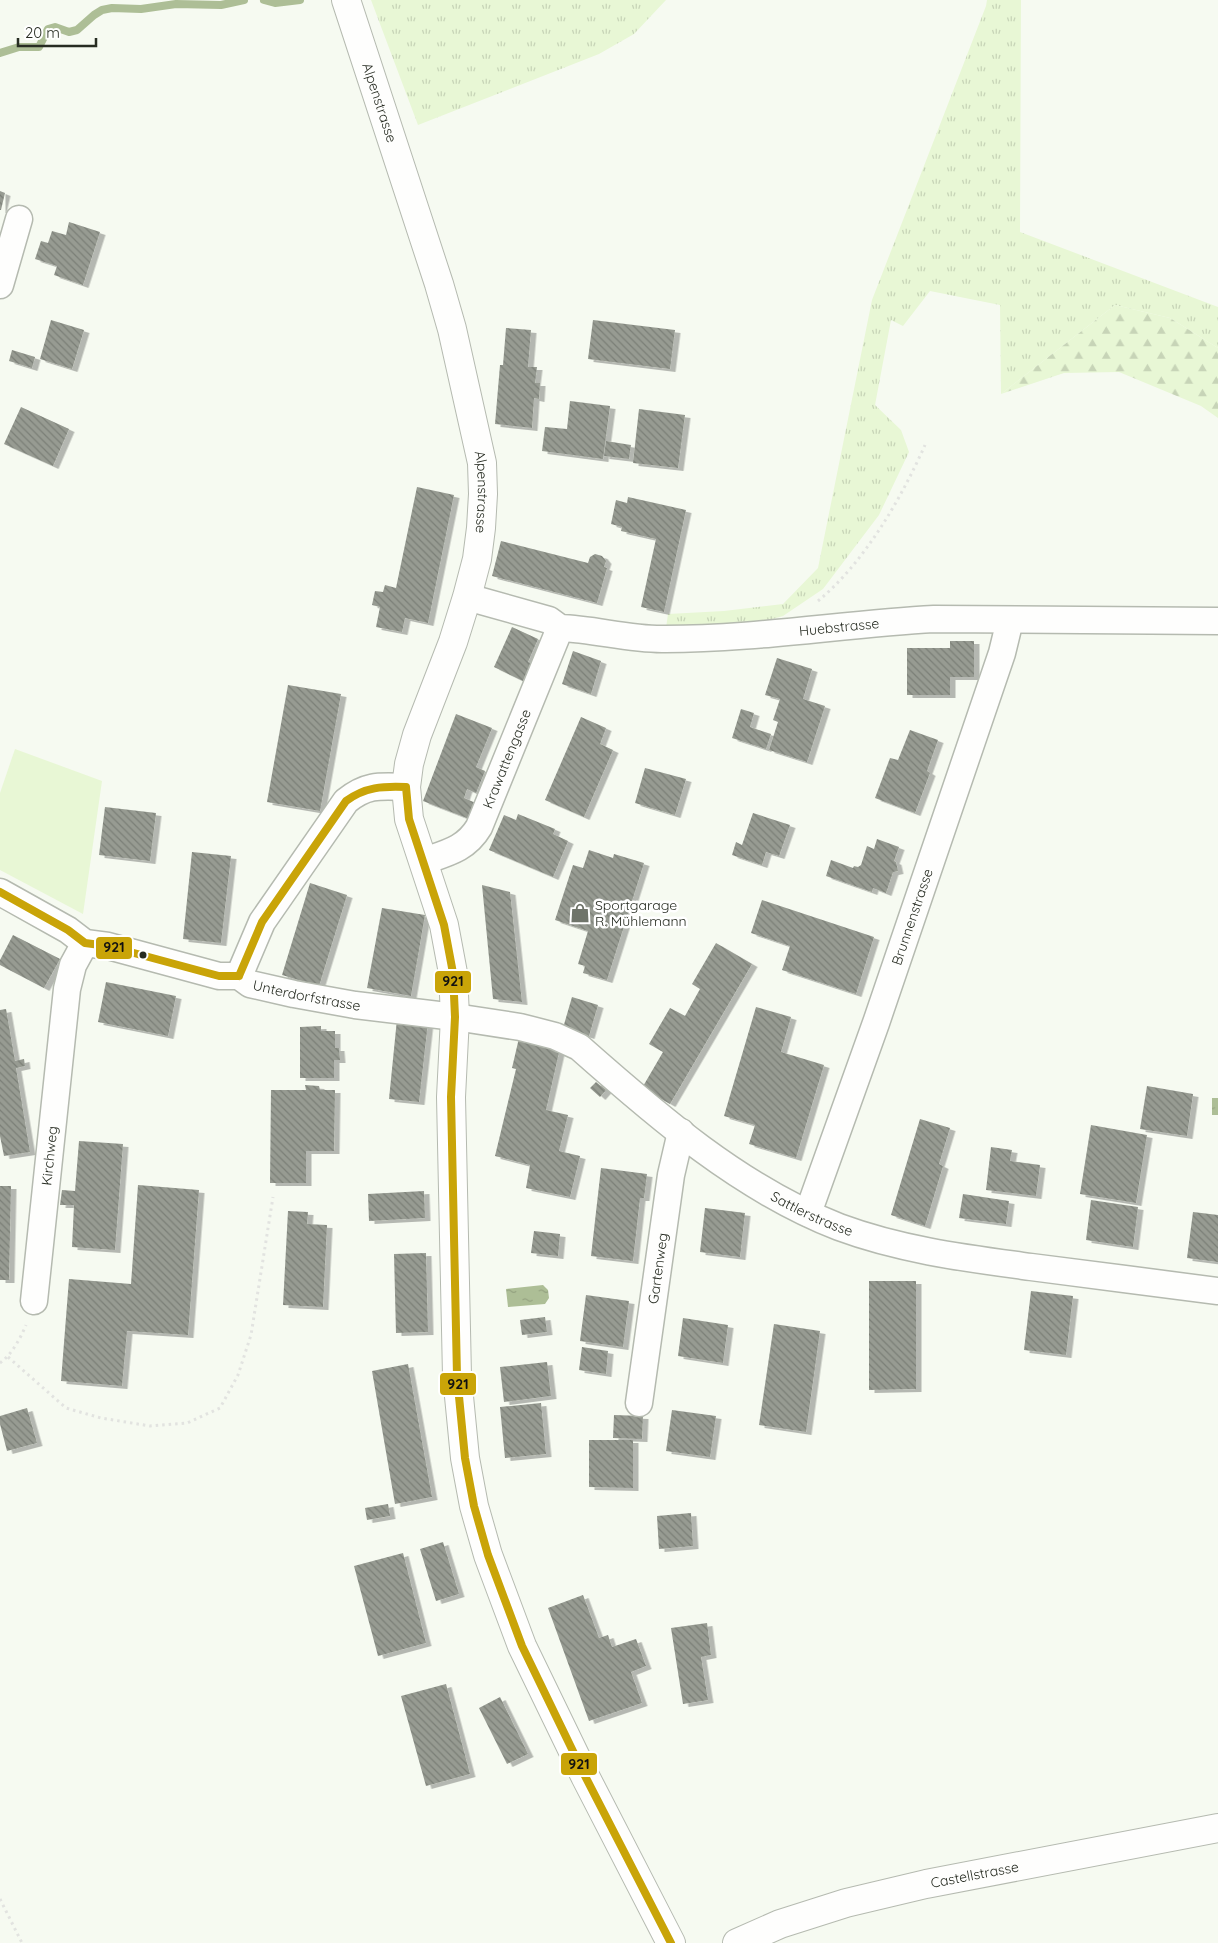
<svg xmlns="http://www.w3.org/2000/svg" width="1218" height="1943" font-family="Quicksand,sans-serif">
	<defs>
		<pattern id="grass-tufts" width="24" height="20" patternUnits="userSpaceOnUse" patternTransform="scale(1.25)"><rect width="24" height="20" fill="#e8f7d5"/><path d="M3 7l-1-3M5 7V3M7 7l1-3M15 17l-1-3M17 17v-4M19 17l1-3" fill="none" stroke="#c7d4b7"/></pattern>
		<pattern id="forest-firs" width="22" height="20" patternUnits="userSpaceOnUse" patternTransform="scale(1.25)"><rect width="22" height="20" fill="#e8f7d5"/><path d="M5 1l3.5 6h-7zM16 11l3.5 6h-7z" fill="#c7d4b7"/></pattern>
		<pattern id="water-ripples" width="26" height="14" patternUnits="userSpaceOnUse" patternTransform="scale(1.25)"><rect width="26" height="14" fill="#adbe96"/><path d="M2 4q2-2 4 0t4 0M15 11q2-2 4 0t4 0" fill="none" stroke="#95a381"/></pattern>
		<pattern id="building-back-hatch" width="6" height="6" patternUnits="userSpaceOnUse" patternTransform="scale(1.25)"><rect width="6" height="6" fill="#979b92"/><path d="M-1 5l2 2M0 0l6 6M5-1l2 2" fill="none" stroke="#7b7f77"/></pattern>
		<filter id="shadow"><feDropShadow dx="5.5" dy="3" stdDeviation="0" flood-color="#0004"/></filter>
	</defs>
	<rect width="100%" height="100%" fill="#f6faf1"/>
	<path fill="url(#grass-tufts)" d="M 371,0 L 666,0 L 634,34 L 599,54 L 418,125 Z
		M 987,0 L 1021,0 L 1020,232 L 1218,307 L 1218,348 L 1170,318 L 1115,305 L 1001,394 L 1000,305 L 930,291 L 903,326 L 891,320 L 875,405 L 901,430 L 909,452 L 879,515 L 823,589 L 783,616 L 737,629 L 666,628 L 668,614 L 724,611 L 783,604 L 818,568 L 872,300 L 986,6 Z"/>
	<path fill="url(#forest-firs)" d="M 1115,305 L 1170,318 L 1218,348 L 1218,418 L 1201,406 L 1119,372 L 1064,373 L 1001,394 Z"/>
	<path fill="#e8f7d5" d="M 15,749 L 102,781 L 83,914 L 0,870 L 0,793 Z"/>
	<path fill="url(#water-ripples)" d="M 1212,1098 L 1218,1098 L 1218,1115 L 1212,1115 Z
		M 543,1285 L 548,1290 L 549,1298 L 545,1304 L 508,1307 L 506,1289 Z"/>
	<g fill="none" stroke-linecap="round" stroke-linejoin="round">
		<path stroke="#adbe96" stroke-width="8" d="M 264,0 L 275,3 L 300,0
			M 0,53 L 19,47 L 39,47 L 48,29 L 55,27 L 69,32 L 77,30 L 94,15 L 102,10 L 112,8 L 141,9 L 176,4 L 221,5 L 244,0"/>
	</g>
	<path fill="url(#building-back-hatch)" filter="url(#shadow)" d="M 0,191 L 5,193 L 1,210 L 0,210 Z
		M 69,222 L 100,232 L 83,285 L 54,275 L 57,266 L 35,259 L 41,241 L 48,243 L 52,231 L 66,235 Z
		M 51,320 L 84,330 L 72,369 L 40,359 Z
		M 593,320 L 675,330 L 670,369 L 588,359 Z
		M 506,328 L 531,330 L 528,367 L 537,367 L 535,383 L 540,383 L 539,399 L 534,398 L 532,428 L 495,424 L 500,365 L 503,365 Z
		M 12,350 L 35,357 L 32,368 L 9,361 Z
		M 570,401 L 610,406 L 603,459 L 542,451 L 545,427 L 567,429 Z
		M 21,407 L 69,429 L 53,466 L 4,444 Z
		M 639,409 L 685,415 L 678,468 L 633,463 Z
		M 606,441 L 631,445 L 629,459 L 604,456 Z
		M 417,487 L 454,495 L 428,623 L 405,618 L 402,632 L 376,627 L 380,607 L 372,605 L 375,591 L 383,592 L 385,585 L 396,588 Z
		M 628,497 L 686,510 L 664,612 L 641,607 L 656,539 L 621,531 L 622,527 L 611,524 L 616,500 L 627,503 Z
		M 501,541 L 588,563 L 590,557 L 595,554 L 602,556 L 606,561 L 604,567 L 607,568 L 597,603 L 492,576 Z
		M 512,627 L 538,639 L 528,662 L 531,663 L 523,681 L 494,667 Z
		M 950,641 L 974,641 L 974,677 L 950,677 L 950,695 L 907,695 L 907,648 L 950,648 Z
		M 573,651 L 601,661 L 591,694 L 562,684 Z
		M 777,658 L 812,669 L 803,699 L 825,706 L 807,762 L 769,750 L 778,722 L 773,720 L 780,699 L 765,695 Z
		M 288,685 L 341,694 L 320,811 L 267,802 Z
		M 741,709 L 754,713 L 750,727 L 771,734 L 766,749 L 732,738 Z
		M 456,714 L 492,728 L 476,767 L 485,771 L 476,793 L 467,789 L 464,798 L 478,804 L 472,820 L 423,801 Z
		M 581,717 L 606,728 L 600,744 L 613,750 L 584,817 L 545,800 Z
		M 910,730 L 938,740 L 927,771 L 930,773 L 915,813 L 875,798 L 890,758 L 898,760 Z
		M 645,768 L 686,779 L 675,815 L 635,803 Z
		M 105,807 L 156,813 L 150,861 L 99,855 Z
		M 753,813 L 790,825 L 779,856 L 766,852 L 762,865 L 732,855 L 736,842 L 742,845 Z
		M 518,814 L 555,829 L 553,834 L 568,841 L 553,877 L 489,850 L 504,815 L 516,820 Z
		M 877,839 L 899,847 L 894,861 L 896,862 L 898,871 L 893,872 L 886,893 L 873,888 L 872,892 L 826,876 L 831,860 L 853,868 L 854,866 L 858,867 L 861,865 L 867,846 L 874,849 Z
		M 589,850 L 613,858 L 614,854 L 644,863 L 607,980 L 583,973 L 585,966 L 578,964 L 588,931 L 555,920 L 573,865 L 583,868 Z
		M 192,852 L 231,856 L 221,943 L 183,939 Z
		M 310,883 L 347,895 L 319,986 L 282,975 Z
		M 482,885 L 510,892 L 522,1002 L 493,999 Z
		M 762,900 L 874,937 L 856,994 L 782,970 L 790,946 L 751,933 Z
		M 382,908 L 425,915 L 411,996 L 367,988 Z
		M 13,935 L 60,959 L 44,988 L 0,965 L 0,960 Z
		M 716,943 L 752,964 L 670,1104 L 642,1088 L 663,1052 L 649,1044 L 670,1008 L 685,1016 L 700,989 L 692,984 Z
		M 106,982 L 176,996 L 168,1036 L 98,1022 Z
		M 572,997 L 598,1005 L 589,1036 L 563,1028 Z
		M 756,1007 L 791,1017 L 781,1052 L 824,1065 L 796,1158 L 749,1144 L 755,1125 L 724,1116 Z
		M 6,1009 L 15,1061 L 24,1059 L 25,1066 L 16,1068 L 30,1152 L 4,1156 L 0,1136 L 0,1010 Z
		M 397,1019 L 428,1022 L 419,1102 L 389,1099 Z
		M 321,1026 L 321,1031 L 335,1031 L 335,1048 L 339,1048 L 340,1060 L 334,1060 L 334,1078 L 300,1078 L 300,1027 Z
		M 519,1038 L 560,1048 L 546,1110 L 568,1115 L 559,1151 L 580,1156 L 570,1197 L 526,1188 L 530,1165 L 495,1156 L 516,1069 L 512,1068 Z
		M 596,1082 L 606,1090 L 600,1097 L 590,1088 Z
		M 305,1085 L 319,1086 L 320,1090 L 335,1090 L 334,1151 L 306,1151 L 306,1183 L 270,1183 L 271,1090 L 306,1090 Z
		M 1147,1086 L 1193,1094 L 1187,1136 L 1140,1129 Z
		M 920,1119 L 950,1128 L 939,1164 L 943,1166 L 925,1226 L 891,1215 Z
		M 1091,1125 L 1147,1135 L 1136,1203 L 1080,1194 Z
		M 79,1141 L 123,1144 L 115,1250 L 72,1247 L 74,1205 L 60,1205 L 62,1190 L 75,1191 Z
		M 991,1147 L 1012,1150 L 1010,1161 L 1040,1165 L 1036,1196 L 986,1190 Z
		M 601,1168 L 647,1174 L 644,1198 L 640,1198 L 633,1261 L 591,1256 Z
		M 138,1185 L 199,1190 L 188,1335 L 127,1331 L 122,1386 L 61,1381 L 69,1279 L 131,1284 Z
		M 0,1186 L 11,1186 L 9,1280 L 0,1280 Z
		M 424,1191 L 425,1218 L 369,1221 L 368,1194 Z
		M 963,1194 L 1009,1201 L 1006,1224 L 959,1218 Z
		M 1091,1200 L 1138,1207 L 1133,1247 L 1086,1240 Z
		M 705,1208 L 745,1213 L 740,1257 L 700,1252 Z
		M 288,1211 L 308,1212 L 307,1224 L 327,1225 L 323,1307 L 283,1305 Z
		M 1193,1212 L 1218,1215 L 1218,1262 L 1187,1258 Z
		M 534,1231 L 560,1234 L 558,1256 L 531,1253 Z
		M 426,1253 L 428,1332 L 396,1333 L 394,1254 Z
		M 869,1281 L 916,1281 L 916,1389 L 869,1390 Z
		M 1031,1291 L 1073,1296 L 1066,1355 L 1024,1350 Z
		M 586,1295 L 629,1301 L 623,1347 L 580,1341 Z
		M 545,1317 L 547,1332 L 522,1335 L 520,1320 Z
		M 683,1318 L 728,1325 L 723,1363 L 678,1356 Z
		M 774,1324 L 820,1331 L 806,1432 L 759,1425 Z
		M 582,1347 L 608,1351 L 606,1374 L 579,1370 Z
		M 547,1362 L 551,1396 L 504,1402 L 500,1367 Z
		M 408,1364 L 432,1497 L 395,1504 L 372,1371 Z
		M 541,1403 L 546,1454 L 505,1458 L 500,1407 Z
		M 27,1408 L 37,1443 L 7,1451 L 0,1424 L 0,1416 Z
		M 672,1410 L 716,1416 L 710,1457 L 666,1451 Z
		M 614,1415 L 643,1416 L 642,1439 L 613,1438 Z
		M 589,1440 L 633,1440 L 633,1488 L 589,1487 Z
		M 388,1504 L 390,1516 L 367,1520 L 365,1508 Z
		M 691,1513 L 693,1546 L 659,1549 L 657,1516 Z
		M 443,1542 L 459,1594 L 436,1601 L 420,1549 Z
		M 403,1553 L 426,1643 L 378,1656 L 354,1566 Z
		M 583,1595 L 599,1638 L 608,1635 L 612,1647 L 636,1639 L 646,1666 L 631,1672 L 642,1703 L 589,1721 L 548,1608 Z
		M 707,1623 L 711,1655 L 701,1657 L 708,1700 L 683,1704 L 671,1628 Z
		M 446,1684 L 470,1774 L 426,1786 L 401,1696 Z
		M 500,1697 L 528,1754 L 507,1764 L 479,1708 Z"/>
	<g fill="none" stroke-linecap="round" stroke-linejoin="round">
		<defs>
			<g id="street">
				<path d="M 0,285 L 19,219"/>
				<path id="s1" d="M 467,597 L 549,620 L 560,628 C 595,629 630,640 665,639 C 755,639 844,624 934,619 L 1218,621"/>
				<path id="s2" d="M 424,861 C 447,853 466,849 479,827 L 560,628"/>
				<path id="s3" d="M 0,892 L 68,930 L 85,943 L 108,946 L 219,976 L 239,976 L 250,984 L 294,994 L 355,1005 L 455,1017 L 520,1027 L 555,1036 L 579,1047 C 657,1116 741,1189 839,1227 C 901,1250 965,1258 1031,1267 C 1093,1275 1156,1283 1218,1291"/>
				<path d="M 239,976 L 262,922 L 346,801 C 367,784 380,786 406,787"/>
				<path id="s4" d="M 808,1213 L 876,1023 L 1002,653 L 1010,620"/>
				<path id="s5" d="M 34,1301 L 67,989 L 73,965 L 85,943"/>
				<path id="s6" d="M 639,1403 L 671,1175 L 681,1132"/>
			</g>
			<g id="secondary">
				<path id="s7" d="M 737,1943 L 780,1924 L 846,1903 L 926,1884 L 1218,1828"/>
			</g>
			<g id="primary">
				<path id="s8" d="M 346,0 L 439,284 L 452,329 L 482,463 L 483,494 L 481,528 L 477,559 L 467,597 L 453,642 L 417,735 L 409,764 L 406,787 L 409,819 L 444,925 L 453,973 L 455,1017 L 451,1097 L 457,1376 L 465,1458 L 474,1506 L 488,1555 L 522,1646 L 585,1776 L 671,1943"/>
			</g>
		</defs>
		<use href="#street" stroke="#b5bab0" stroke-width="29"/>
		<use href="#secondary" stroke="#b5bab0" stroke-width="30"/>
		<use href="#primary" stroke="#b5bab0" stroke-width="30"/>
		<path stroke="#e2e3e0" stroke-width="3" stroke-dasharray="2.5 4" stroke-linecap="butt" d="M 818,601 C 864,563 901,499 925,445
			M 8,1357 L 66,1408 L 101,1418 L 150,1426 L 187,1423 L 220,1408 L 238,1375 L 251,1335 L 273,1197
			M 0,1363 C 12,1354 20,1339 26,1325
			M 0,1899 L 22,1943"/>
		<use href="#street" stroke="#fefefd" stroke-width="26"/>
		<use href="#secondary" stroke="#fefefd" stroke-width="28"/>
		<use href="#primary" stroke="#fefefd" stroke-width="28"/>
		<defs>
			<path id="bus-1" d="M 406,787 L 409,819 L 444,925 L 453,973 L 455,1017 L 451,1097 L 457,1376 L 465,1458 L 474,1506 L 488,1555 L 522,1646 L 585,1776 L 671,1943
				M 0,892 L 68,930 L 85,943 L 108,946 L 219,976 L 239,976
				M 239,976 L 262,922 L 346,801 C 365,787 383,786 406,787"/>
		</defs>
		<use href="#bus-1" stroke="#fff" stroke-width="11"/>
		<use href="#bus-1" stroke="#c9a408" stroke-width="8"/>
	</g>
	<defs>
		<symbol id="shop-bare" viewBox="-9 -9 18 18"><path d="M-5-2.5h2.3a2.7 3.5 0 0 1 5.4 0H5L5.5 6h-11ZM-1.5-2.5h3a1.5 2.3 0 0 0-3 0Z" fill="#6f746a" stroke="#fff" stroke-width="2.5" paint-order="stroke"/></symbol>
	</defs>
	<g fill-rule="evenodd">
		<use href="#shop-bare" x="566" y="899" width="28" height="28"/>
	</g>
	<circle fill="#272c22" stroke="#fff" stroke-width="2" cx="143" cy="955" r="4.5"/>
	<g text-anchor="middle" stroke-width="5" stroke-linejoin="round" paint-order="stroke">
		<g font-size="14" fill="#272c22" stroke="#fff">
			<text dy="5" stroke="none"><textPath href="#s8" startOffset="108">Alpenstrasse</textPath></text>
			<text dy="5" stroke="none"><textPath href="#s8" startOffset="512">Alpenstrasse</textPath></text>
			<text dy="5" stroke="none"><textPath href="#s1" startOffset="379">Huebstrasse</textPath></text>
			<text dy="5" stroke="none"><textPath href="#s2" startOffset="140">Krawattengasse</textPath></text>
			<text dy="5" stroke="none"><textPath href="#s4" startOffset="314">Brunnenstrasse</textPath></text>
			<text dy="5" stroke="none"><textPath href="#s3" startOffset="329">Unterdorfstrasse</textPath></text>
			<text dy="5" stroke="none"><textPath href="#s5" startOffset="146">Kirchweg</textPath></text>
			<text dy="5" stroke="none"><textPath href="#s3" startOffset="895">Sattlerstrasse</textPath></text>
			<text dy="5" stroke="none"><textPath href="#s6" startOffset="136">Gartenweg</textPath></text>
			<text dy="5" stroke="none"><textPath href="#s7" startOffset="248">Castellstrasse</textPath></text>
		</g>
		<g font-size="14" fill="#272c22" stroke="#fff" text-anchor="start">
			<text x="595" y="910">Sportgarage<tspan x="595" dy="16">R. Mühlemann</tspan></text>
		</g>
	</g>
	<g stroke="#fff" stroke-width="2">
		<rect x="95" y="936" width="38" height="24" rx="5" fill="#c9a408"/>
		<rect x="434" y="970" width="38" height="24" rx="5" fill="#c9a408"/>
		<rect x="439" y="1372" width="38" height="24" rx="5" fill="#c9a408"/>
		<rect x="560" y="1752" width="38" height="24" rx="5" fill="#c9a408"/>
	</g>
	<g font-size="14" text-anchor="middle" font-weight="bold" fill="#111">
		<text x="114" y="952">921</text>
		<text x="453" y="986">921</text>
		<text x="458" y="1389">921</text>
		<text x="579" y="1769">921</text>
	</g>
	<path d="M18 38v8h78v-8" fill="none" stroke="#272c22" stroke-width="2.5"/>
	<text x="25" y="38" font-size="15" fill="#272c22" stroke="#ffffff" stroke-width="4" paint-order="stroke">20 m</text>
</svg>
